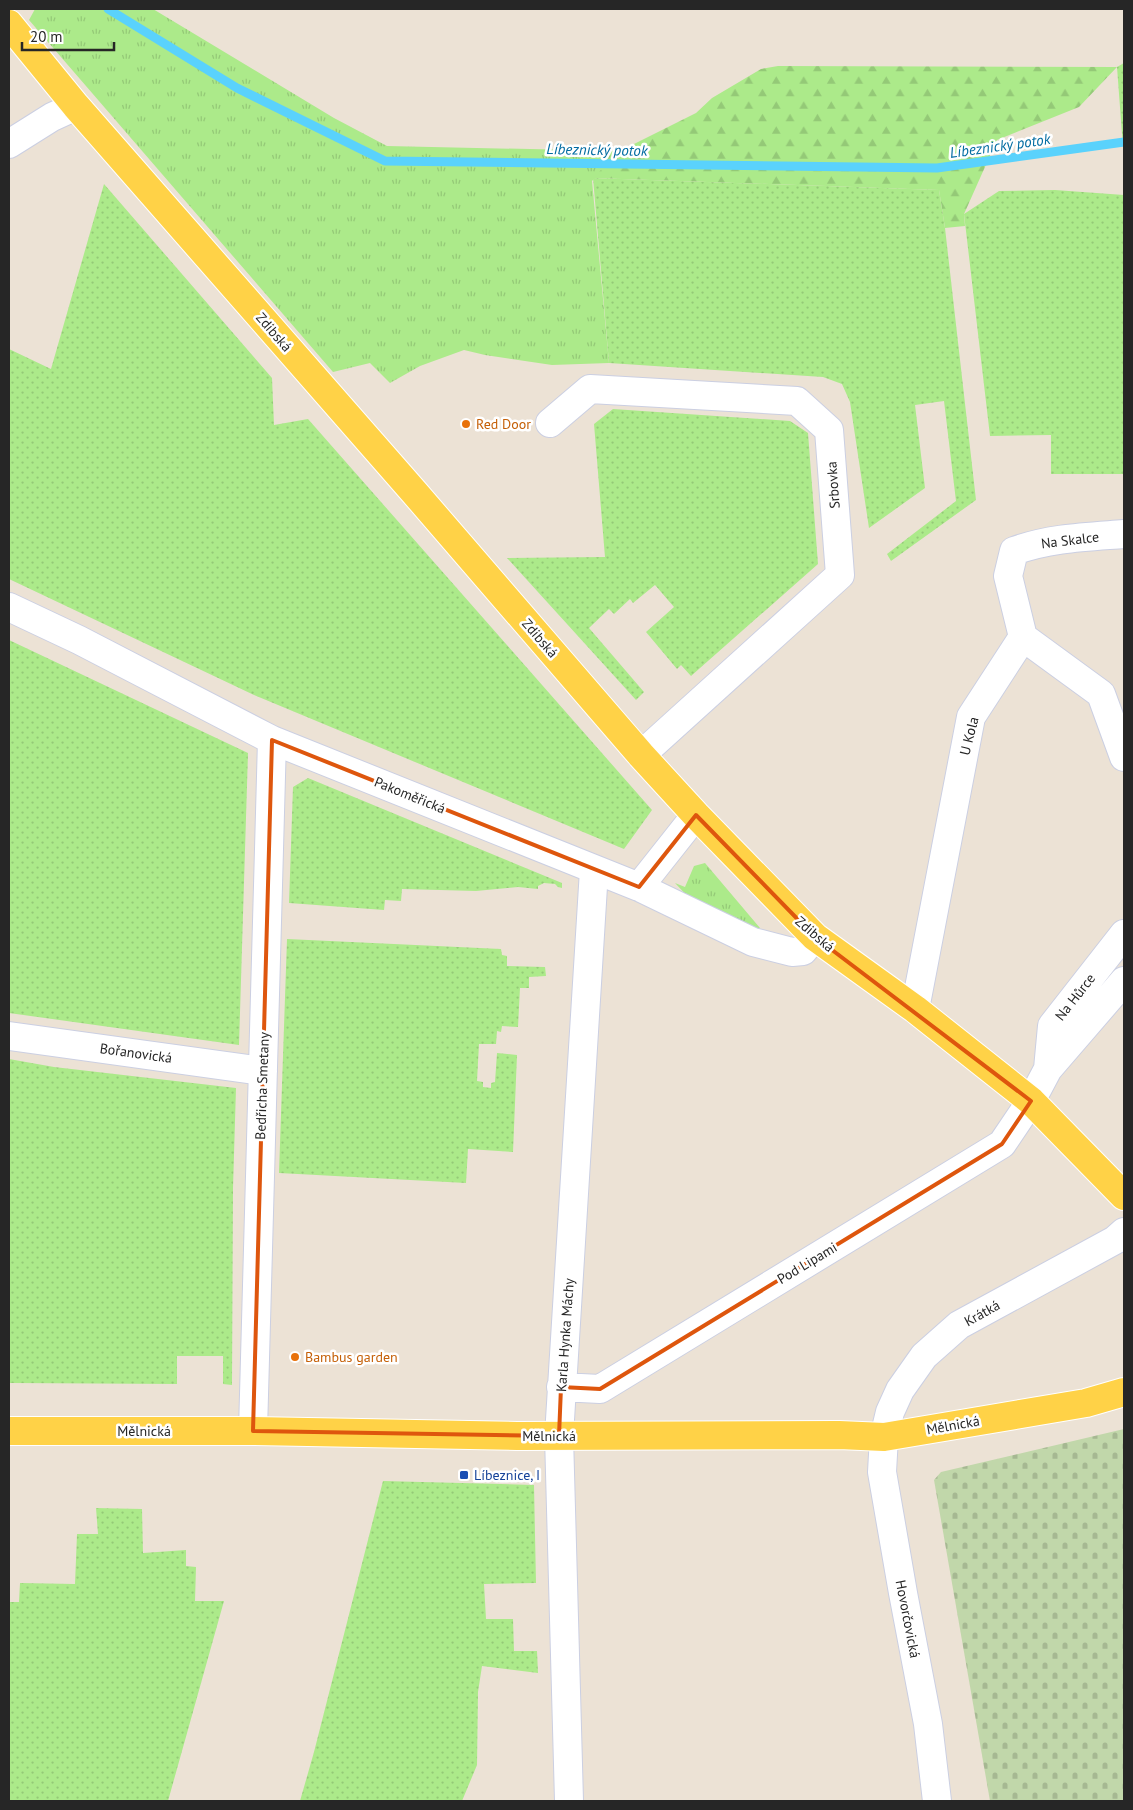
<svg xmlns="http://www.w3.org/2000/svg" width="1133" height="1810" font-family="'PT Sans',sans-serif">
	<defs>
		<pattern id="grass-tufts" width="24" height="20" patternUnits="userSpaceOnUse" patternTransform="scale(1.25)"><rect width="24" height="20" fill="#acea8a"/><path d="M3 7l-1-3M5 7V3M7 7l1-3M15 17l-1-3M17 17v-4M19 17l1-3" fill="none" stroke="#94c977"/></pattern>
		<pattern id="forest-firs" width="22" height="20" patternUnits="userSpaceOnUse" patternTransform="scale(1.25)"><rect width="22" height="20" fill="#acea8a"/><path d="M5 1l3.5 6h-7zM16 11l3.5 6h-7z" fill="#94c977"/></pattern>
		<pattern id="cemetery-stones" width="16" height="16" patternUnits="userSpaceOnUse" patternTransform="scale(1.25)"><rect width="16" height="16" fill="#c1d7aa"/><path d="M2 7V4a2 2 0 0 1 4 0v3zM10 15v-3a2 2 0 0 1 4 0v3z" fill="#a6b892"/></pattern>
		<pattern id="garden-dots" width="8" height="8" patternUnits="userSpaceOnUse" patternTransform="scale(1.25)"><rect width="8" height="8" fill="#acea8a"/><path d="M2 2h.1M6 6h.1" fill="none" stroke="#94c977" stroke-width="1.8" stroke-linecap="round"/></pattern>
	</defs>
	<rect width="100%" height="100%" fill="#ece2d5"/>
	<path fill="url(#grass-tufts)" d="M 35,9 L 153,9 L 334,118 L 387,146 L 620,151 L 592,181 L 609,363 L 552,365 L 485,355 L 464,350 L 420,366 L 390,383 L 370,363 L 333,372 L 29,20 Z
		M 705,863 L 760,928 L 750,928 L 691,900 L 675,883 L 685,887 L 694,866 Z"/>
	<path fill="url(#forest-firs)" d="M 778,66 L 1117,67 L 1079,107 L 997,140 L 964,214 L 965,226 L 945,228 L 939,190 L 593,178 L 620,151 L 696,113 L 712,98 L 761,69 Z"/>
	<path fill="url(#cemetery-stones)" d="M 1124,1429 L 1124,1801 L 990,1801 L 934,1480 L 941,1472 Z"/>
	<path fill="url(#garden-dots)" d="M 1124,63 L 1124,161 L 1117,67 Z
		M 593,178 L 939,190 L 945,228 L 976,500 L 891,561 L 887,554 L 956,501 L 944,401 L 915,405 L 925,488 L 869,528 L 850,402 L 842,384 L 823,377 L 609,363 Z
		M 104,184 L 272,378 L 274,425 L 308,419 L 652,810 L 624,849 L 254,695 L 9,579 L 9,349 L 51,369 Z
		M 1055,190 L 1124,195 L 1124,474 L 1051,474 L 1051,435 L 990,436 L 964,214 L 999,191 Z
		M 613,409 L 790,421 L 808,433 L 818,564 L 691,676 L 681,665 L 677,669 L 646,632 L 674,607 L 655,585 L 633,603 L 630,599 L 614,614 L 609,609 L 589,628 L 644,692 L 636,700 L 507,558 L 605,557 L 594,424 Z
		M 9,640 L 248,753 L 239,1045 L 9,1013 Z
		M 308,778 L 562,883 L 562,888 L 558,887 L 555,884 L 544,883 L 538,886 L 538,889 L 518,887 L 476,891 L 402,889 L 401,901 L 385,900 L 384,910 L 289,903 L 293,787 Z
		M 287,939 L 501,949 L 502,955 L 507,956 L 507,966 L 545,967 L 546,976 L 529,977 L 529,988 L 520,988 L 518,1027 L 502,1026 L 501,1032 L 497,1031 L 496,1044 L 479,1044 L 477,1081 L 483,1082 L 483,1087 L 491,1088 L 491,1083 L 495,1082 L 497,1053 L 517,1055 L 513,1152 L 468,1149 L 466,1183 L 279,1173 Z
		M 9,1059 L 54,1067 L 236,1088 L 233,1188 L 232,1385 L 223,1384 L 223,1356 L 177,1356 L 177,1384 L 9,1383 Z
		M 383,1481 L 534,1485 L 536,1583 L 484,1584 L 486,1619 L 513,1619 L 514,1651 L 537,1651 L 538,1673 L 482,1666 L 478,1692 L 477,1765 L 462,1801 L 300,1801 L 314,1752 Z
		M 96,1508 L 142,1509 L 143,1553 L 186,1550 L 186,1566 L 196,1567 L 195,1601 L 224,1601 L 168,1801 L 9,1801 L 9,1602 L 19,1602 L 20,1583 L 75,1584 L 77,1534 L 98,1534 Z"/>
	<g fill="none" stroke-linecap="round" stroke-linejoin="round">
		<path stroke="#5ad2fc" stroke-width="9" d="M 108,9 L 237,88 L 385,161 L 937,168 L 1124,142"/>
		<defs>
			<path id="minor" d="M 9,144 L 52,117 L 76,106
				M 550,423 L 590,389 L 797,401 L 829,430 L 840,575 L 641,755
				M 9,607 L 79,640 L 272,740 L 639,887 L 753,942 L 792,952 L 803,951 L 815,937
				M 1023,637 L 1008,576 L 1014,551 C 1050,538 1086,537 1124,534
				M 1023,637 L 1101,694 L 1124,757
				M 639,887 L 696,815
				M 915,1009 L 971,717 L 1023,637
				M 9,1036 L 263,1071
				M 1048,1069 L 1052,1026 L 1124,934
				M 561,1387 L 600,1389 L 1002,1144 L 1031,1101 L 1048,1069 L 1124,981
				M 253,1431 L 272,740
				M 569,1801 L 559,1436 L 594,870
				M 937,1801 L 928,1724 L 903,1593 L 882,1472 L 884,1437 L 890,1412 L 900,1390 L 924,1356 L 959,1325 L 1115,1240 L 1124,1232"/>
			<path id="major" d="M 9,24 L 76,106 L 414,492 L 641,755 L 696,815 L 815,937 L 915,1009 L 1031,1101 L 1124,1196
				M 9,1431 L 253,1431 L 517,1436 L 839,1435 L 884,1437 L 1086,1403 L 1124,1392"/>
		</defs>
		<use href="#minor" stroke="#cbcfe2" stroke-width="30"/>
		<use href="#major" stroke="#fff" stroke-width="30"/>
		<use href="#minor" stroke="#fff" stroke-width="28"/>
		<use href="#major" stroke="#ffd247" stroke-width="28"/>
	</g>
	<path fill="none" stroke="#de560d" stroke-width="4" stroke-linejoin="round" d="M 272,740 L 639,887 L 696,815 L 815,937 L 1031,1101 L 1002,1144 L 600,1389 L 561,1387 L 559,1436 L 253,1431 Z"/>
	<g fill="#e8710a" stroke="#fff" stroke-width="2">
		<circle cx="466" cy="424" r="5"/>
		<circle cx="295" cy="1357" r="5"/>
	</g>
	<rect fill="#1a4fb4" stroke="#fff" stroke-width="2" x="459" y="1470" width="10" height="10" rx="2.5"/>
	<g text-anchor="middle" stroke-width="5" stroke-linejoin="round" paint-order="stroke">
		<g font-size="14" fill="#262626" stroke="#fff">
			<text transform="translate(274 332) rotate(49)" y="5">Zdibská</text>
			<text transform="translate(833 485) rotate(-94)" y="5">Srbovka</text>
			<text transform="translate(1070 540) rotate(-7)" y="5">Na Skalce</text>
			<text transform="translate(540 638) rotate(49)" y="5">Zdibská</text>
			<text transform="translate(969 736) rotate(-76)" y="5">U Kola</text>
			<text transform="translate(410 795) rotate(22)" y="5">Pakoměřická</text>
			<text transform="translate(815 934) rotate(41)" y="5">Zdibská</text>
			<text transform="translate(1075 997) rotate(-52)" y="5">Na Hůrce</text>
			<text transform="translate(136 1053) rotate(8)" y="5">Bořanovická</text>
			<text transform="translate(262 1086) rotate(-88)" y="5">Bedřicha Smetany</text>
			<text transform="translate(807 1263) rotate(-31)" y="5">Pod Lipami</text>
			<text transform="translate(982 1313) rotate(-29)" y="5">Krátká</text>
			<text transform="translate(565 1335) rotate(-86)" y="5">Karla Hynka Máchy</text>
			<text transform="translate(953 1425) rotate(-10)" y="5">Mělnická</text>
			<text x="144" y="1436">Mělnická</text>
			<text x="549" y="1441">Mělnická</text>
			<text transform="translate(908 1619) rotate(79)" y="5">Hovorčovická</text>
		</g>
		<g font-size="14" fill="#c56008" stroke="#fff" text-anchor="start">
			<text x="476" y="429">Red Door</text>
			<text x="305" y="1362">Bambus garden</text>
		</g>
		<g font-size="14" fill="#164399" stroke="#fff" text-anchor="start">
			<text x="474" y="1480">Líbeznice, I</text>
		</g>
		<g font-size="15" font-style="italic" fill="#006ba1" stroke="#fff">
			<text transform="translate(1000 146) rotate(-8)" y="5">Líbeznický potok</text>
			<text transform="translate(597 150) rotate(1)" y="5">Líbeznický potok</text>
		</g>
	</g>
	<rect width="1133" height="1810" fill="none" stroke="#262626" stroke-width="20"/>
	<path d="M22 42v8h92v-8" fill="none" stroke="#262626" stroke-width="2.5"/>
	<text x="30" y="42" font-size="15" fill="#262626" stroke="#ffffff" stroke-width="4" paint-order="stroke">20 m</text>
</svg>
